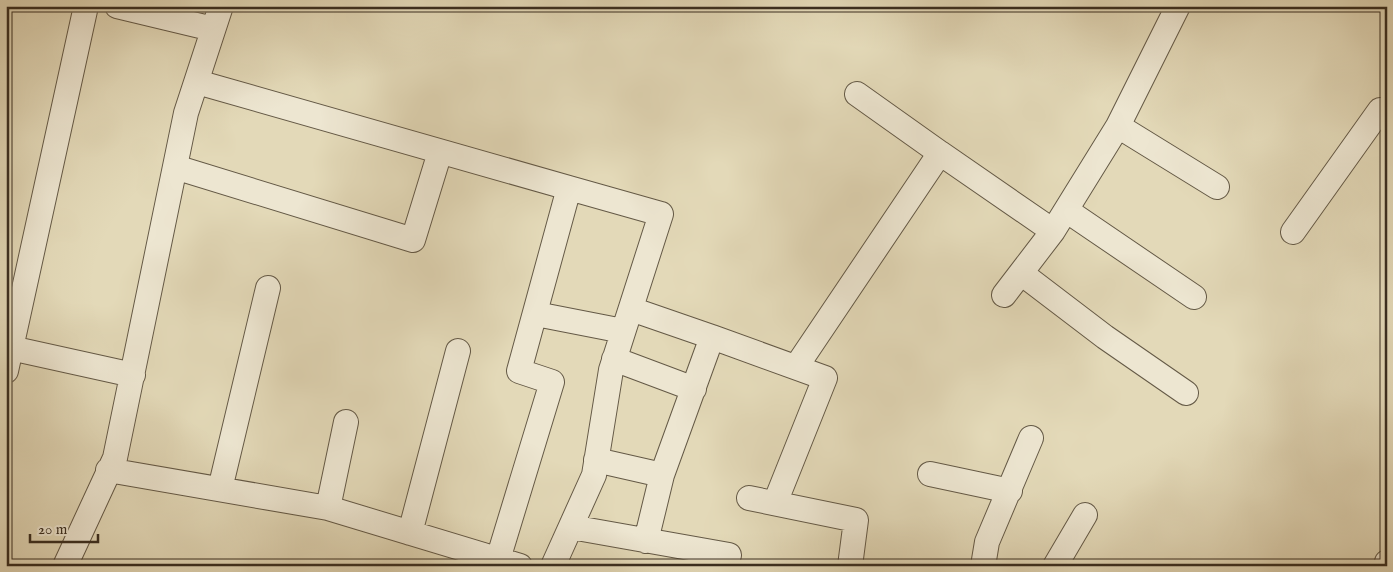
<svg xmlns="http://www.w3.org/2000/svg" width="1393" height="572" font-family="'IM FELL English',serif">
	<rect width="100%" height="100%" fill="#e3d9b8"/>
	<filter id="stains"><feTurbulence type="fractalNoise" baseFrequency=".004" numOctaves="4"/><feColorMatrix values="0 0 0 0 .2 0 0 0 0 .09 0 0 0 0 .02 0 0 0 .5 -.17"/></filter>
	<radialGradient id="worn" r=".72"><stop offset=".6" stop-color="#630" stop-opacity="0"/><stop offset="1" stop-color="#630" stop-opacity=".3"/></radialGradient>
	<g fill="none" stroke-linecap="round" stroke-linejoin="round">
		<defs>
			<path id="minor" d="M 117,6 L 213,29
				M 197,82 L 569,188 L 519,371 L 552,382 L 496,566
				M 1118,126 L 1217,187
				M 940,153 L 1053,231 L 1004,295
				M 175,167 L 413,240 L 440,152
				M 1066,210 L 1194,297
				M 1053,231 L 1118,126 L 1178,6
				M 1293,232 L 1380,110 L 1387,113
				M 1021,273 L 1105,337 L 1186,393
				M 631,309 L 712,337 L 662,475
				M 536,314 L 623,331
				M 712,337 L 825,378 L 775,503
				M 6,347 L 133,375
				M 614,359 L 694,389
				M 796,367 L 940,153 L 857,94
				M 6,371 L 86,6
				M 596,460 L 662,475 L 646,541
				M 108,470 L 328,508 L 520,566
				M 930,474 L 1010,491
				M 220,489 L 268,288
				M 749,498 L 856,520 L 850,566
				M 328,508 L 346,422
				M 571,527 L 729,555 L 726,566
				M 410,533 L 458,351
				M 1387,562 L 1387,563
				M 65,566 L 115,458 L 186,113 L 221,6
				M 553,566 L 594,475 L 611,370 L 661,214 L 569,188
				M 983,566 L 987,542 L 1031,438
				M 1055,566 L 1085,515"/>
		</defs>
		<use href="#minor" stroke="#645946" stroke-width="26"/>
		<use href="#minor" stroke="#ede6d1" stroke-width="24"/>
	</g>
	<rect width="1393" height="572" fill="none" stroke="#e3d9b8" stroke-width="25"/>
	<rect x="8" y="8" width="1378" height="557" fill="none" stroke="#3a2e20" stroke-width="2.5"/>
	<rect x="12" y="12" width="1368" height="547" fill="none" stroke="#3a2e20"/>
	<path d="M30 534v8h68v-8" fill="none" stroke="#3a2e20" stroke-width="2.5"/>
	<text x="38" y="534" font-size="15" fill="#3a2e20" stroke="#ede6d1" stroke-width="4" paint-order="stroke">20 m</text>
	<rect width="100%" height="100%" filter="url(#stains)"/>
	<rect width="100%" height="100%" fill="url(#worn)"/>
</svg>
